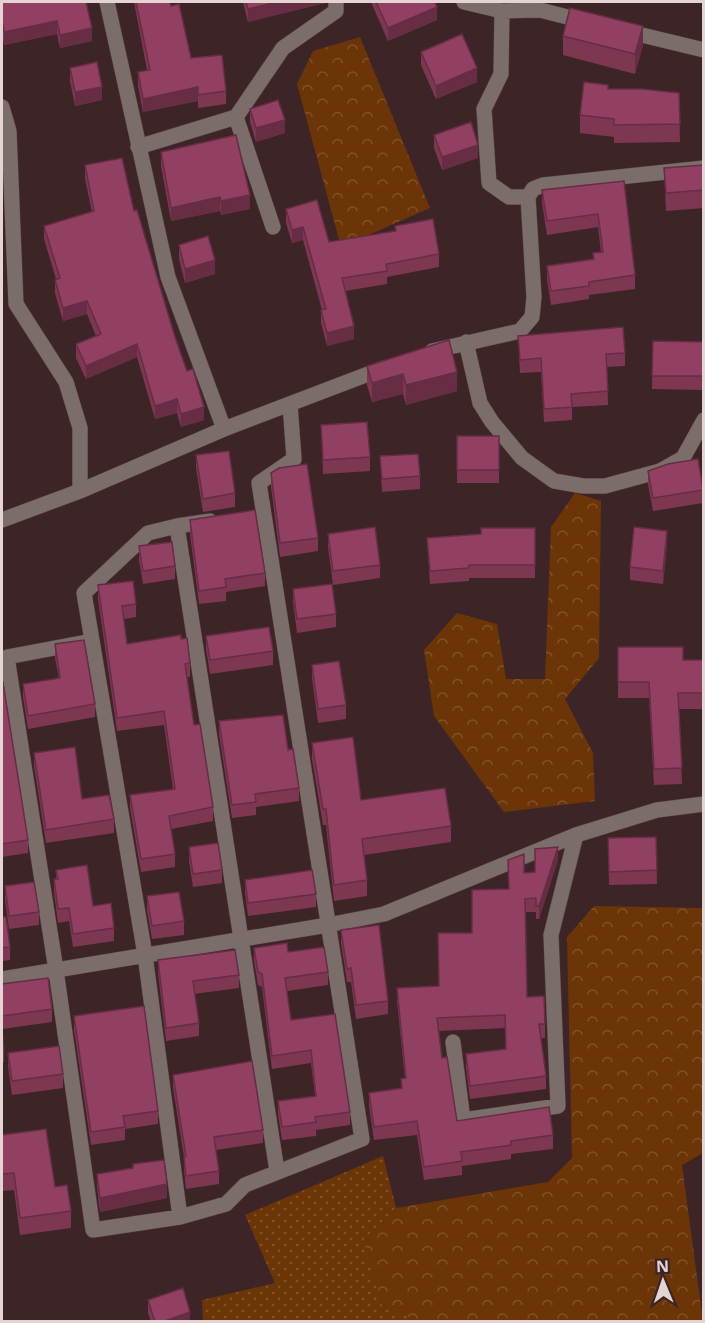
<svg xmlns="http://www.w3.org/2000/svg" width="705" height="1323" font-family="'Open Sans',sans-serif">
	<defs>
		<pattern id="grass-dots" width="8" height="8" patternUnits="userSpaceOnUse" patternTransform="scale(1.5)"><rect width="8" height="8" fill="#6b3507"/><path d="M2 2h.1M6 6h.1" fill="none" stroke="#80512a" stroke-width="1.8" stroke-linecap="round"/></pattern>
		<pattern id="forest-crowns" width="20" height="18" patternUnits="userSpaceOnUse" patternTransform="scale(1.5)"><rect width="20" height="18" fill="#6b3507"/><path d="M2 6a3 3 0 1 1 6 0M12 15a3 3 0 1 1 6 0" fill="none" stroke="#80512a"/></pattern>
	</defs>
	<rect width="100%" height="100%" fill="#3d2426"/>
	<path fill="url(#grass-dots)" d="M 383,1156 L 396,1208 L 364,1240 L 382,1305 L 419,1321 L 203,1321 L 202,1300 L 275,1283 L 245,1215 Z"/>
	<path fill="url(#forest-crowns)" d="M 360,37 L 430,208 L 341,247 L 297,84 L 313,51 Z
		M 575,493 L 601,501 L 599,658 L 565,699 L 593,753 L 595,801 L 504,812 L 434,716 L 424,650 L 457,613 L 497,624 L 506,679 L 545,679 L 551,527 Z
		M 594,906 L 703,908 L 703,1153 L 682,1165 L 703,1321 L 419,1322 L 382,1305 L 363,1240 L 396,1208 L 548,1182 L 572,1158 L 567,937 Z"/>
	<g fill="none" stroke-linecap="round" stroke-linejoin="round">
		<defs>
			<path id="minor" d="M 107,2 L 168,277 L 224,429
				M 464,2 L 502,11 L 540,10 L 587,22
				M 502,11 L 501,74 L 484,109 L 489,183 L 509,197 L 528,197
				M 625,31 L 704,50
				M 2,107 L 9,131 L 16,304 L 66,382 L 80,428 L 80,491
				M 236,117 L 273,227
				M 138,147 L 236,117 L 283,48 L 336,11 L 336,2
				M 466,342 L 480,403 L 492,422 L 522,458 L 554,481 L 583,486 L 605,486 L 660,471 L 683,458 L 704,420
				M 432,351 L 520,331 L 532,317 L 534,297 L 528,197 L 533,189 L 543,185 L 704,168
				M 2,520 L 80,491 L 224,429 L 384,368
				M 210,521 L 177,526 L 277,1171
				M 177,526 L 148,533 L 84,593 L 145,955 L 180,1217
				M 92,641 L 7,657 L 56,970 L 93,1230 L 180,1217 L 226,1204 L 245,1185 L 362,1139 L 259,483 L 294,459 L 290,404
				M 2,979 L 328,925 L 384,914 L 576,835 L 657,810 L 704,804
				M 453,1042 L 463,1120 L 558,1106 L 551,935 L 576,835"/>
		</defs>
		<use href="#minor" stroke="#584042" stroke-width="16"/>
		<use href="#minor" stroke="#7a6d6a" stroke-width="15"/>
	</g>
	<path fill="#7e3753" d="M 2,2 L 86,2 L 92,41 L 60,48 L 57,34 L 4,45 L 2,33 Z
		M 134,2 L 170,2 L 191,58 L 226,91 L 226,104 L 198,108 L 198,101 L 143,112 L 138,86 L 138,72 L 147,70 Z
		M 243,2 L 325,2 L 325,3 L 248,22 Z
		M 371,2 L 435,2 L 437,20 L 388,41 Z
		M 563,36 L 643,45 L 635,74 L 563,55 Z
		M 421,52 L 477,82 L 436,99 L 421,65 Z
		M 70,68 L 102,100 L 75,106 L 70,81 Z
		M 679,93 L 680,142 L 614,143 L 614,137 L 580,133 L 580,115 Z
		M 250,109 L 285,133 L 256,142 L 250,122 Z
		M 434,135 L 478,158 L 442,170 L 434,148 Z
		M 161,152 L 250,209 L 221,215 L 220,211 L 171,221 L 161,166 Z
		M 85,165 L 134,211 L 175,337 L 204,420 L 181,427 L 177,413 L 155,419 L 137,357 L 86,379 L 76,358 L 76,344 L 96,336 L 87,314 L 63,321 L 55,293 L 55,280 L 56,279 L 44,239 L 44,226 L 92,212 L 85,179 Z
		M 704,165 L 704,208 L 666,211 L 664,168 Z
		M 624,181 L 635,275 L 635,289 L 589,295 L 589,299 L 551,305 L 547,279 L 547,266 L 593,260 L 593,253 L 601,252 L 598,227 L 547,235 L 542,203 L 542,190 Z
		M 286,209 L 329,242 L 395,231 L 395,226 L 439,254 L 439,267 L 387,277 L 387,284 L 345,291 L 354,339 L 327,346 L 321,323 L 321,310 L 322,310 L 303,240 L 292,243 L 286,223 Z
		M 179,245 L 215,274 L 185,283 L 179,259 Z
		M 518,336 L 625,353 L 625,366 L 607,367 L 608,405 L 572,407 L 572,420 L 544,422 L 541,372 L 520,373 Z
		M 449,340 L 457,391 L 406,405 L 403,394 L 372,402 L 367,385 L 367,366 Z
		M 653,341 L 704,342 L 704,390 L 652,389 Z
		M 321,425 L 370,457 L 370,471 L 323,474 Z
		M 457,436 L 499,436 L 499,483 L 457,483 Z
		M 196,455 L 235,493 L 235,507 L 203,512 L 196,468 Z
		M 380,456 L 420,476 L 420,489 L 382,492 Z
		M 648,471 L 703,490 L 703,503 L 653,511 L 648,484 Z
		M 271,473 L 318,538 L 318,551 L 280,557 L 271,487 Z
		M 190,520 L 265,573 L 265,586 L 226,592 L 226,601 L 199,604 L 190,534 Z
		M 535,528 L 535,578 L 469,578 L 469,581 L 430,584 L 427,538 L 481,534 Z
		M 328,534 L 380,565 L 380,578 L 333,585 L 328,547 Z
		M 667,544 L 663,584 L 630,580 L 630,567 Z
		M 139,546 L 175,566 L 175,579 L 143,584 L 139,560 Z
		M 98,585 L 136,604 L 136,617 L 124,619 L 127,644 L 181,639 L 190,663 L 190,677 L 187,677 L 194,725 L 213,807 L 213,821 L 171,829 L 175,854 L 175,867 L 141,872 L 130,808 L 130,795 L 173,789 L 164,725 L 117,731 L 98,599 Z
		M 293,589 L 336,614 L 336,627 L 297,633 L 293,602 Z
		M 206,636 L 273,651 L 273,665 L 210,674 L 206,649 Z
		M 55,644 L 95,704 L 95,717 L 28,729 L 23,697 L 23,684 L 59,679 L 55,658 Z
		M 618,647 L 683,660 L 704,660 L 704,709 L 679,709 L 682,784 L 654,785 L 649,698 L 618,698 Z
		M 312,665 L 346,705 L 346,719 L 318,723 L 312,678 Z
		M 2,684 L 28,840 L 28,853 L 2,857 Z
		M 219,721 L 288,750 L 299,788 L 299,801 L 256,807 L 256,815 L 232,818 L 219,734 Z
		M 312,743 L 361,800 L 451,826 L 451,842 L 364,855 L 367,880 L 367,896 L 334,901 L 326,825 L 323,825 L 312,759 Z
		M 34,753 L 82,799 L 114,819 L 114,833 L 46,843 L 34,766 Z
		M 656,837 L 657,884 L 609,885 L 608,838 Z
		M 189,847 L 222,870 L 222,883 L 193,887 L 189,861 Z
		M 558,860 L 539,919 L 536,919 L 536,912 L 526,912 L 527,997 L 545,1024 L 545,1038 L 541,1038 L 546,1076 L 546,1089 L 470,1099 L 466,1068 L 466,1054 L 505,1049 L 505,1028 L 439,1031 L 442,1058 L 457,1121 L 553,1135 L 553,1149 L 511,1154 L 511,1159 L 462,1166 L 462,1175 L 424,1180 L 417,1135 L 374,1140 L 369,1106 L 369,1093 L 401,1088 L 401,1079 L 405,1079 L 397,1001 L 397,988 L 439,986 L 472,933 L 508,889 L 524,873 L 535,872 Z
		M 56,870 L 114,928 L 114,941 L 73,947 L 69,921 L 58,923 L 54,893 L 54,879 L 56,879 Z
		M 245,880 L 316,894 L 316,907 L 248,916 L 245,893 Z
		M 5,886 L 39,912 L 39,925 L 9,929 L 5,900 Z
		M 147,896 L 184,921 L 184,935 L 152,939 L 147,910 Z
		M 2,917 L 10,947 L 10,960 L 2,961 Z
		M 341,930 L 388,1001 L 388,1014 L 356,1019 L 351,982 L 347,982 L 341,943 Z
		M 254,948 L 288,952 L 328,972 L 328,985 L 287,991 L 291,1020 L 335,1014 L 350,1112 L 350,1125 L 316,1130 L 316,1136 L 282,1140 L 278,1114 L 278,1101 L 315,1096 L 311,1063 L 272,1069 L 262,987 L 258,985 L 254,961 Z
		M 158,960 L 239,975 L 239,988 L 194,994 L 199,1023 L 199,1036 L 166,1041 L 158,973 Z
		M 2,984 L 52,1009 L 52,1022 L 2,1029 Z
		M 74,1016 L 158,1111 L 158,1124 L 125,1129 L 125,1140 L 91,1145 L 74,1030 Z
		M 2,1028 L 4,1049 L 4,1062 L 2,1062 Z
		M 8,1053 L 63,1074 L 63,1088 L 12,1095 L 8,1067 Z
		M 173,1075 L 263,1130 L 263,1143 L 216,1150 L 219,1171 L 219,1184 L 186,1189 L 184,1170 L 184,1157 L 173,1088 Z
		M 2,1135 L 71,1211 L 71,1228 L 20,1235 L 14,1190 L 2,1191 Z
		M 133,1164 L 167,1198 L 100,1212 L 97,1187 L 97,1174 L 133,1168 Z
		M 148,1300 L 190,1322 L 151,1322 L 148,1313 Z"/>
	<path fill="#662d44" d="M 277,2 L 325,2 L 325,3 L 248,22 L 248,9 Z
		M 437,7 L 437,20 L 388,41 L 388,28 Z
		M 57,21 L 57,34 L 4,45 L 4,32 Z
		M 643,26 L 643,45 L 635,74 L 635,54 Z
		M 92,28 L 92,41 L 60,48 L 60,35 Z
		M 477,68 L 477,82 L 436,99 L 436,86 Z
		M 102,87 L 102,100 L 75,106 L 75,92 Z
		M 198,87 L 198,101 L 143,112 L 143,99 Z
		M 285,120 L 285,133 L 256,142 L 256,128 Z
		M 478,145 L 478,158 L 442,170 L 442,157 Z
		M 250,195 L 250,209 L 221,215 L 221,201 Z
		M 220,197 L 220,211 L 171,221 L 171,208 Z
		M 303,227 L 303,240 L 292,243 L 292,230 Z
		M 215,260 L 215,274 L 185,283 L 185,269 Z
		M 87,301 L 87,314 L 63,321 L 63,308 Z
		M 354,326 L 354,339 L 327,346 L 327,333 Z
		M 137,344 L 137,357 L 86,379 L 86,366 Z
		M 457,372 L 457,391 L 406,405 L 406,385 Z
		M 403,374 L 403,394 L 372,402 L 372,383 Z
		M 177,399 L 177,413 L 155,419 L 155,406 Z
		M 204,407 L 204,420 L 181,427 L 181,414 Z
		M 667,531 L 667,544 L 663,584 L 663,571 Z
		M 558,847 L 558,860 L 539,919 L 539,906 Z
		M 167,1184 L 167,1198 L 100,1212 L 100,1198 Z
		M 190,1312 L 190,1322 L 162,1322 Z"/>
	<path fill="#924061" stroke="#662d44" stroke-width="1.5" d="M 2,2 L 86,2 L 92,28 L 60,35 L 57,21 L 4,32 L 2,20 Z
		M 136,2 L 170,2 L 171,6 L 179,4 L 191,58 L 222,55 L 226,91 L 198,95 L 198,87 L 143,99 L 138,72 L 150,70 Z
		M 246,2 L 277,2 L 248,9 Z
		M 376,2 L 435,2 L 437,7 L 388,28 Z
		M 570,8 L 643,26 L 635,54 L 563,36 Z
		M 462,34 L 477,68 L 436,86 L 421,52 Z
		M 97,62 L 102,87 L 75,92 L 70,68 Z
		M 584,82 L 608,85 L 608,89 L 642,89 L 679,93 L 680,124 L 614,125 L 614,119 L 580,115 Z
		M 278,100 L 285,120 L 256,128 L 250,109 Z
		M 471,122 L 478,145 L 442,157 L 434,135 Z
		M 236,135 L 250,195 L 221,201 L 220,197 L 171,208 L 161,152 Z
		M 122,158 L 134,211 L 137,210 L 175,337 L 187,371 L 193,369 L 204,407 L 181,414 L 177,399 L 155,406 L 137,344 L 86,366 L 76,344 L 101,334 L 87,301 L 63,308 L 55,280 L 60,278 L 44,226 L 94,211 L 85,165 Z
		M 704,165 L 704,190 L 666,193 L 664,168 Z
		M 624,181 L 635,275 L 589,282 L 589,286 L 551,291 L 547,266 L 594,259 L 593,253 L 603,252 L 598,214 L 547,221 L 542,190 Z
		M 317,200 L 329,242 L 396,231 L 395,226 L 433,219 L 439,254 L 386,264 L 387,271 L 342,278 L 354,326 L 327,333 L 321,310 L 326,309 L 303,227 L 292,230 L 286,209 Z
		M 208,236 L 215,260 L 185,269 L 179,245 Z
		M 623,327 L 625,353 L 606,354 L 608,391 L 571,394 L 572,407 L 544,409 L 541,358 L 520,360 L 518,336 Z
		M 449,340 L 457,372 L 406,385 L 403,374 L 372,383 L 367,366 Z
		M 653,341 L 704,342 L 704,376 L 652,376 Z
		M 367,422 L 370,457 L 323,460 L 321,425 Z
		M 457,436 L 499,436 L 499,470 L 457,470 Z
		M 229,451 L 235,493 L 203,499 L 196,455 Z
		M 418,454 L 420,476 L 382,479 L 380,456 Z
		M 698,459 L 703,490 L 653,498 L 648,471 L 668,464 Z
		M 307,464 L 318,538 L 280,543 L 271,473 L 279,468 Z
		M 255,510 L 265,573 L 225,579 L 226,587 L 199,591 L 190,520 Z
		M 375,527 L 380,565 L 333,571 L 328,534 Z
		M 634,527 L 667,531 L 663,571 L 630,567 Z
		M 481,528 L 535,528 L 535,565 L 469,565 L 469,568 L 430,571 L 427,538 L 481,534 Z
		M 172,542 L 175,566 L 143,571 L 139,546 Z
		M 133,581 L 136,604 L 122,606 L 127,644 L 181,635 L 181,639 L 187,638 L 190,663 L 185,664 L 194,725 L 200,724 L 213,807 L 169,816 L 175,854 L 141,859 L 130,795 L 175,789 L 164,711 L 117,718 L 98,585 Z
		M 332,584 L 336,614 L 297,619 L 293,589 Z
		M 269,627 L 273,651 L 210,660 L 206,636 Z
		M 84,640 L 95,704 L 28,716 L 23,684 L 60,678 L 55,644 Z
		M 618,647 L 683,647 L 683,660 L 704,660 L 704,693 L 678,693 L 682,768 L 654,769 L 649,682 L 618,682 Z
		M 339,661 L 346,705 L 318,709 L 312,665 Z
		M 3,683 L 28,840 L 2,844 L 2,684 Z
		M 283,715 L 288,750 L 293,749 L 299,788 L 255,794 L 256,802 L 232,805 L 219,721 Z
		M 353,737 L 361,800 L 445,788 L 451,826 L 362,839 L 367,880 L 334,885 L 326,809 L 323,809 L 312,743 Z
		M 75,747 L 82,799 L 109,795 L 114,819 L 46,830 L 34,753 Z
		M 656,837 L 657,870 L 609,872 L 608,838 Z
		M 218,843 L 222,870 L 193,874 L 189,847 Z
		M 558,847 L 539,906 L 536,906 L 536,898 L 525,899 L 527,997 L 544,996 L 545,1024 L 539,1024 L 546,1076 L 470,1086 L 466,1054 L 506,1049 L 505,1015 L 437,1018 L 442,1058 L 447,1057 L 457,1121 L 549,1107 L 553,1135 L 511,1141 L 511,1145 L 461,1152 L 462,1161 L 424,1167 L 417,1121 L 374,1127 L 369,1093 L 402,1088 L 401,1079 L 406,1078 L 397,988 L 439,986 L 438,933 L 472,933 L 472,890 L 509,889 L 508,860 L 524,854 L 524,873 L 535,872 L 535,849 Z
		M 87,865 L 93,906 L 111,903 L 114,928 L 73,934 L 69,908 L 58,909 L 54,879 L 58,879 L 56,870 Z
		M 312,870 L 316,894 L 248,903 L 245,880 Z
		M 34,882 L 39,912 L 9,916 L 5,886 Z
		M 179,892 L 184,921 L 152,926 L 147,896 Z
		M 2,917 L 6,917 L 10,947 L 2,948 Z
		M 379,925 L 388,1001 L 356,1005 L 351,968 L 347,969 L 341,930 Z
		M 287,943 L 288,952 L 324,947 L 328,972 L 285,978 L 291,1020 L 335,1014 L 350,1112 L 315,1117 L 316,1122 L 282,1127 L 278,1101 L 316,1096 L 311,1050 L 272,1056 L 262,974 L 258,972 L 254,948 Z
		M 235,950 L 239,975 L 193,981 L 199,1023 L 166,1028 L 158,960 Z
		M 48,978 L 52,1009 L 2,1016 L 2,984 Z
		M 144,1006 L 158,1111 L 123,1116 L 125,1127 L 91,1132 L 74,1016 Z
		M 2,1028 L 4,1049 L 2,1049 Z
		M 59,1046 L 63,1074 L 12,1081 L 8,1053 Z
		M 252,1061 L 263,1130 L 214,1137 L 219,1171 L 186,1176 L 184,1157 L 186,1156 L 173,1075 Z
		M 46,1129 L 55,1187 L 67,1185 L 71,1211 L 20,1218 L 14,1173 L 2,1174 L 2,1135 Z
		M 164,1160 L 167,1184 L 100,1198 L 97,1174 L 133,1168 L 133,1164 Z
		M 183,1288 L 190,1312 L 162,1322 L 155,1322 L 148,1300 Z"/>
	<rect width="705" height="1323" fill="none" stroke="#e5d4d4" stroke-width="6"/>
	<g transform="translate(663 1281) rotate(358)" stroke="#3d2426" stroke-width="4.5" paint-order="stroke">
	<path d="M0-4.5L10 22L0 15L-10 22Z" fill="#e5d4d4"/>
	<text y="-9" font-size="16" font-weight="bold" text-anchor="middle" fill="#e5d4d4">N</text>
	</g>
</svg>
